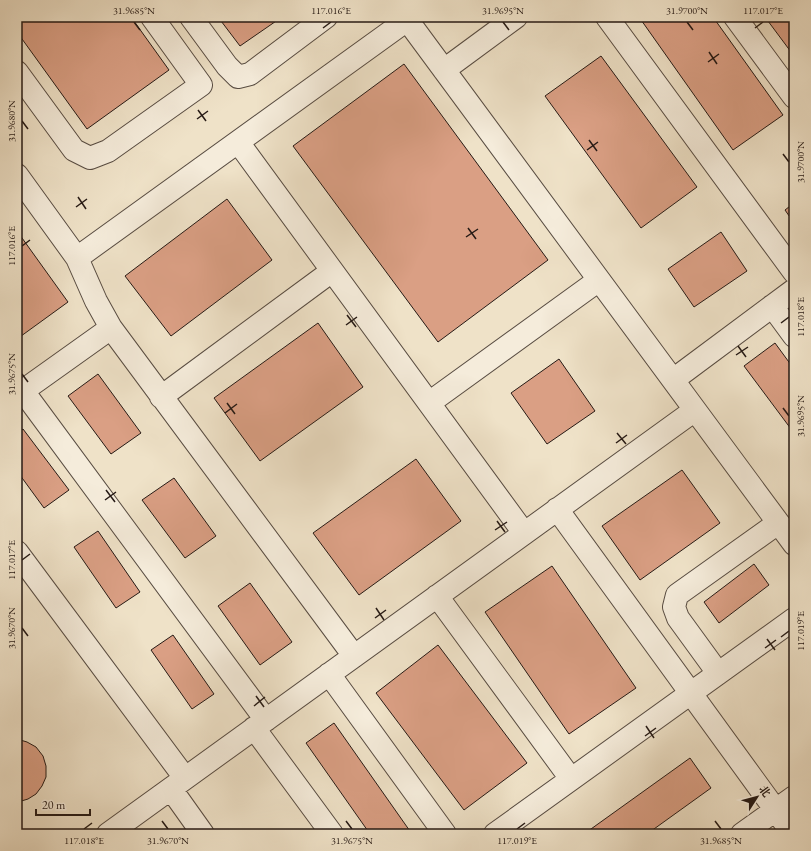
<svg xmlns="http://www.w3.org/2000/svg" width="811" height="851" font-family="'EB Garamond','Noto Serif SC',serif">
	<rect width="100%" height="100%" fill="#efe2c8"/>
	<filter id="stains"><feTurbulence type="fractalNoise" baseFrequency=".005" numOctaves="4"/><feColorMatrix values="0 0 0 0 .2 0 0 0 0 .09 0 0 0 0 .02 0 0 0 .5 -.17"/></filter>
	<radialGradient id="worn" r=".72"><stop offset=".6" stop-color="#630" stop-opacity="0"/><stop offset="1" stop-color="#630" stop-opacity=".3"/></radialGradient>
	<path fill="#da9f84" stroke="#261a15" d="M 17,17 L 131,17 L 169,70 L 87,129 L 17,32 Z
		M 218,17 L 282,17 L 240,46 Z
		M 639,17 L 713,17 L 783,115 L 733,150 Z
		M 765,17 L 794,17 L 794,56 Z
		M 601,56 L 697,187 L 641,228 L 545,96 Z
		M 404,64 L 548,260 L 438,342 L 293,146 Z
		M 227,199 L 272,260 L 171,336 L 125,276 Z
		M 794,203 L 794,223 L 785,210 Z
		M 17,231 L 68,302 L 17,339 Z
		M 721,232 L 747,271 L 694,307 L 668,269 Z
		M 318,323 L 363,387 L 260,461 L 214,398 Z
		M 775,343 L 794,369 L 794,433 L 744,366 Z
		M 559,359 L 595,411 L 547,444 L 511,393 Z
		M 98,374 L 141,433 L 111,454 L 68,396 Z
		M 23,429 L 69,490 L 44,508 L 17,471 L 17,433 Z
		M 416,459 L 461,521 L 359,595 L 313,533 Z
		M 682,470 L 720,523 L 640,580 L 602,526 Z
		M 174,478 L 216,536 L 185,558 L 142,500 Z
		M 98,531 L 140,592 L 116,608 L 74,547 Z
		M 754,564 L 769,585 L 719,623 L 704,602 Z
		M 552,566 L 636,688 L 569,734 L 485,612 Z
		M 250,583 L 292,642 L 260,665 L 218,606 Z
		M 173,635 L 214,694 L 192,709 L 151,650 Z
		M 438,645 L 527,763 L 464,810 L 376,693 Z
		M 334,723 L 412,834 L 370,834 L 306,743 Z
		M 17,739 L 27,742 L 36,747 L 43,756 L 46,766 L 46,777 L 42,786 L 36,794 L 28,799 L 18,802 L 17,802 Z
		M 690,758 L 711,788 L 647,834 L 584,834 Z"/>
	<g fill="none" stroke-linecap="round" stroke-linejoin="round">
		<defs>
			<path id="minor" d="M 191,17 L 227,66 L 238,77 L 250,74 L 326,17
				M 405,17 L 794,544
				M 607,17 L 794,272
				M 735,17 L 794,97
				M 444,70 L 516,17
				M 17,72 L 74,150 L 90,158 L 108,151 L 201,85 L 152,17
				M 238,142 L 524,533
				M 17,175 L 77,258 L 407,20
				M 77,258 L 96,301 L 111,328 L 354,656
				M 772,306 L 794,336
				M 673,380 L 794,290
				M 23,391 L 266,720
				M 17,395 L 111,328
				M 161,397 L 332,271
				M 429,403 L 599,280
				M 557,509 L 793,834
				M 17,552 L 185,778
				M 437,596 L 571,779
				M 718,673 L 678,618 L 674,607 L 677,595 L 778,523
				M 329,674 L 445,834
				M 254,728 L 332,834
				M 171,789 L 203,834
				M 108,834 L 695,410
				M 495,834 L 794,619
				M 742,834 L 794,797"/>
		</defs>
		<use href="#minor" stroke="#584c42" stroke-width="24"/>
		<use href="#minor" stroke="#f5ecdb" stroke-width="22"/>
	</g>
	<path fill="none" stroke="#261a15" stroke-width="1.5" d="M 134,22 L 140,30M 503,22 L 509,30M 687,22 L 693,30M 323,28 L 331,22M 755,28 L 763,22M 709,52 L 717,64M 708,62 L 719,54M 198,110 L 206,121M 197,119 L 208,111M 22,121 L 28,129M 589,140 L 597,151M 587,150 L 598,142M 783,154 L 789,162M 78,197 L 86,209M 76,207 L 87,199M 468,228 L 476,239M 466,237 L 478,229M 22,246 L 30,240M 347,315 L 356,327M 781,323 L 789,317M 346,325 L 357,317M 738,346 L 746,357M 736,355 L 748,347M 22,374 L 28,382M 227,403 L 235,414M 783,408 L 789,416M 225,413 L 237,404M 617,433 L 626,444M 616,443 L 627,435M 106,490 L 115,502M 105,500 L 116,492M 497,521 L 505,532M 495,530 L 507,522M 22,560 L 30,554M 376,608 L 384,620M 375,618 L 386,610M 22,628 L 28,636M 781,637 L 789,631M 767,639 L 775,650M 765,648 L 776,640M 256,696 L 264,707M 254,706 L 265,697M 646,726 L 654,738M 645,736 L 656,728M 162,821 L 168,829M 346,821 L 352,829M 715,821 L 721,829M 84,829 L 92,823M 517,829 L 525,823"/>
	<rect width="811" height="851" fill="none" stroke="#efe2c8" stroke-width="44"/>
	<g transform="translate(757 797) rotate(54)" stroke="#f5ecdb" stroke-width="3" paint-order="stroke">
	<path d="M0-3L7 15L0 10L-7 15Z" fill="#261a15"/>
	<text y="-6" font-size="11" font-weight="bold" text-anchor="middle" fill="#261a15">北</text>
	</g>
	<path d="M36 809v6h54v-6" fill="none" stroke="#261a15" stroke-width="2"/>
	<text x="42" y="809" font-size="12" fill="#261a15" stroke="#f5ecdb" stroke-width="3" paint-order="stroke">20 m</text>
	<rect x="22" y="22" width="767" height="807" fill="none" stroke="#261a15" stroke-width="1.5"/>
	<g font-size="10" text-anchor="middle" fill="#261a15">
		<text x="134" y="14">31.9685°N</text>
		<text x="331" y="14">117.016°E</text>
		<text x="503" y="14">31.9695°N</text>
		<text x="687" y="14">31.9700°N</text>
		<text x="763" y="14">117.017°E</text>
		<text transform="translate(11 121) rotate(-90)" y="4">31.9680°N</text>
		<text transform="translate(800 162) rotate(-90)" y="4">31.9700°N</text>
		<text transform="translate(11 246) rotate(-90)" y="4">117.016°E</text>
		<text transform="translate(800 317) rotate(-90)" y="4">117.018°E</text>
		<text transform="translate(11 374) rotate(-90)" y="4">31.9675°N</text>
		<text transform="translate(800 416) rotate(-90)" y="4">31.9695°N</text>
		<text transform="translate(11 560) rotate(-90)" y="4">117.017°E</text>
		<text transform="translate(11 628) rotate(-90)" y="4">31.9670°N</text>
		<text transform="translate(800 631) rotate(-90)" y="4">117.019°E</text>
		<text x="84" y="844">117.018°E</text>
		<text x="168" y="844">31.9670°N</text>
		<text x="352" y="844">31.9675°N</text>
		<text x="517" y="844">117.019°E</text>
		<text x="721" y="844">31.9685°N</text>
	</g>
	<rect width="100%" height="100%" filter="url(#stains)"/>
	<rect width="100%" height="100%" fill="url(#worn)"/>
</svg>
